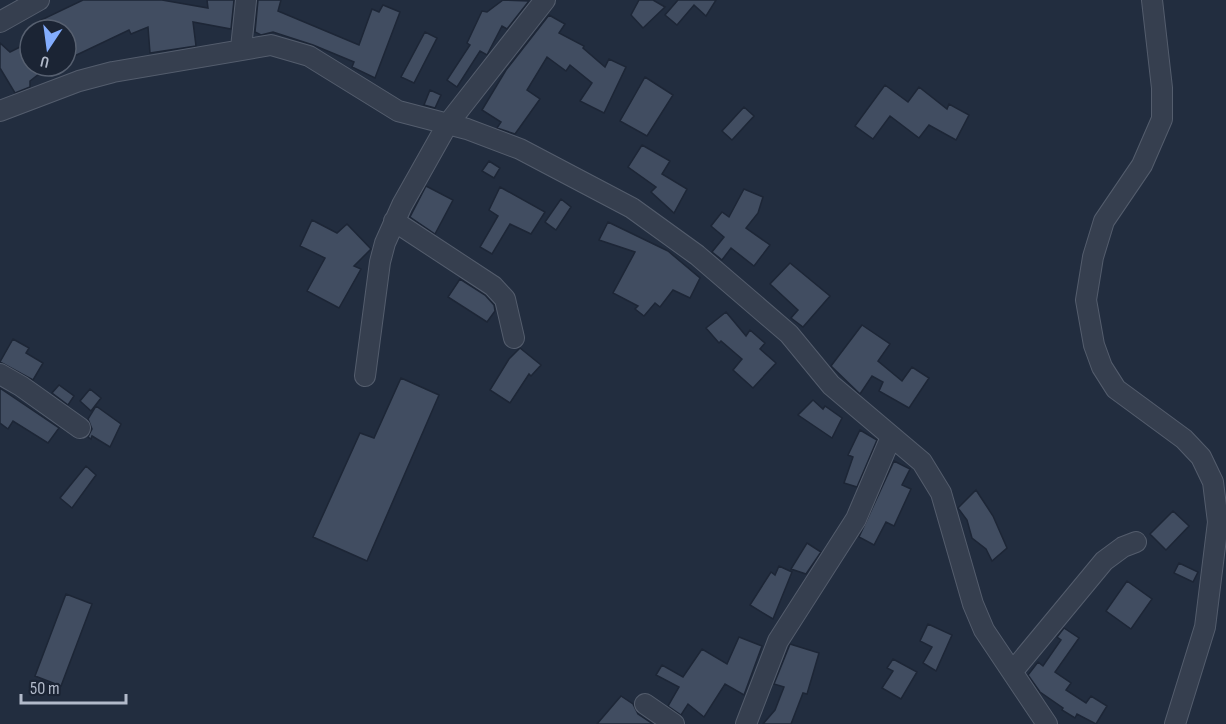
<svg xmlns="http://www.w3.org/2000/svg" width="1226" height="724" font-family="'Sofia Sans Condensed',sans-serif">
	<rect width="100%" height="100%" fill="#222d3f"/>
	<path fill="#414d61" stroke="#1d2636" stroke-width="1.5" d="M 83,0 L 162,0 L 208,8 L 207,0 L 234,0 L 231,29 L 193,22 L 196,46 L 150,53 L 148,27 L 131,34 L 129,30 L 66,60 L 66,30 L 41,30 L 37,22 Z
		M 258,0 L 281,0 L 278,11 L 359,45 L 372,9 L 379,12 L 383,5 L 400,12 L 375,78 L 352,67 L 354,62 L 313,45 L 273,32 L 261,35 L 255,32 Z
		M 503,0 L 529,1 L 507,29 L 502,26 L 487,55 L 480,51 L 457,87 L 447,80 L 470,45 L 467,43 L 482,11 L 487,12 Z
		M 639,0 L 653,0 L 665,7 L 643,28 L 631,15 Z
		M 678,0 L 716,0 L 706,16 L 694,5 L 677,25 L 665,15 Z
		M 549,15 L 565,24 L 559,33 L 584,46 L 583,48 L 605,67 L 609,59 L 626,67 L 604,113 L 580,101 L 592,83 L 570,65 L 566,71 L 547,57 L 527,90 L 540,99 L 515,134 L 497,128 L 501,122 L 482,110 L 506,70 Z
		M 425,32 L 437,38 L 414,83 L 401,77 Z
		M 30,42 L 30,66 L 49,66 L 30,81 L 30,87 L 15,93 L 0,68 L 0,43 L 10,52 Z
		M 645,77 L 673,95 L 647,136 L 620,121 Z
		M 885,85 L 908,102 L 919,87 L 947,109 L 949,104 L 969,115 L 956,140 L 929,125 L 919,138 L 890,116 L 873,139 L 855,126 Z
		M 430,90 L 441,95 L 435,108 L 424,105 Z
		M 744,107 L 754,116 L 732,140 L 722,131 Z
		M 642,145 L 670,161 L 662,174 L 687,189 L 674,213 L 651,192 L 656,187 L 628,167 Z
		M 489,161 L 500,168 L 494,178 L 482,171 Z
		M 426,186 L 453,200 L 435,234 L 410,217 Z
		M 500,187 L 545,212 L 531,234 L 510,224 L 492,254 L 480,247 L 498,216 L 489,210 Z
		M 744,189 L 763,197 L 758,213 L 746,228 L 770,245 L 754,266 L 731,248 L 722,260 L 712,252 L 724,237 L 711,226 L 722,212 L 729,217 Z
		M 561,199 L 571,207 L 556,230 L 545,222 Z
		M 312,220 L 337,233 L 347,224 L 371,249 L 354,266 L 361,269 L 339,308 L 307,291 L 325,258 L 300,246 Z
		M 608,222 L 668,251 L 700,278 L 690,298 L 673,290 L 660,307 L 655,303 L 644,316 L 635,309 L 638,306 L 613,293 L 635,252 L 599,240 Z
		M 790,263 L 830,296 L 803,327 L 791,318 L 798,310 L 770,284 Z
		M 460,279 L 485,295 L 494,305 L 495,311 L 487,322 L 448,297 Z
		M 726,312 L 746,336 L 750,330 L 765,343 L 760,349 L 776,363 L 753,388 L 733,370 L 742,359 L 721,341 L 719,343 L 706,328 Z
		M 862,325 L 890,344 L 878,361 L 902,381 L 912,367 L 929,378 L 909,408 L 879,391 L 883,382 L 872,376 L 860,394 L 831,366 Z
		M 13,339 L 29,348 L 26,353 L 43,363 L 33,380 L 0,362 Z
		M 520,348 L 541,365 L 531,376 L 529,374 L 510,403 L 490,390 L 509,359 Z
		M 401,378 L 439,395 L 367,561 L 313,537 L 360,433 L 374,438 Z
		M 59,385 L 74,396 L 68,405 L 52,393 Z
		M 0,388 L 59,428 L 48,443 L 13,421 L 8,429 L 0,423 Z
		M 90,389 L 101,398 L 91,411 L 80,401 Z
		M 813,400 L 823,409 L 825,406 L 842,418 L 832,438 L 798,415 Z
		M 96,406 L 121,424 L 110,447 L 92,436 L 91,439 L 88,437 L 92,429 L 88,419 Z
		M 860,430 L 877,440 L 857,487 L 844,483 L 853,457 L 848,455 Z
		M 894,461 L 910,469 L 902,485 L 911,489 L 894,526 L 886,522 L 874,545 L 859,537 Z
		M 86,466 L 96,475 L 72,508 L 60,498 Z
		M 976,490 L 993,516 L 1007,548 L 992,561 L 986,549 L 972,538 L 967,520 L 958,508 Z
		M 1173,511 L 1189,526 L 1166,550 L 1150,534 Z
		M 807,543 L 821,552 L 806,574 L 791,569 Z
		M 1179,563 L 1198,572 L 1193,582 L 1174,573 Z
		M 779,566 L 792,572 L 773,619 L 750,605 L 771,572 L 775,575 Z
		M 1127,581 L 1152,599 L 1131,629 L 1106,611 Z
		M 66,594 L 92,604 L 61,686 L 35,676 Z
		M 928,624 L 952,635 L 936,671 L 923,663 L 932,647 L 920,641 Z
		M 1064,628 L 1079,638 L 1055,672 L 1071,683 L 1066,690 L 1086,703 L 1091,696 L 1107,706 L 1096,724 L 1077,714 L 1075,718 L 1062,710 L 1063,708 L 1040,692 L 1028,675 L 1038,662 L 1043,666 L 1061,640 L 1057,637 Z
		M 739,637 L 762,646 L 744,695 L 725,684 L 704,717 L 688,704 L 681,715 L 668,706 L 679,687 L 656,675 L 662,665 L 683,677 L 702,649 L 727,664 Z
		M 790,644 L 819,653 L 807,694 L 803,693 L 791,724 L 763,724 L 775,710 L 784,687 L 774,684 Z
		M 893,659 L 917,672 L 901,699 L 882,688 L 893,671 L 887,668 Z
		M 621,696 L 633,704 L 638,714 L 653,724 L 597,724 Z"/>
	<g fill="none" stroke-linecap="round" stroke-linejoin="round">
		<defs>
			<path id="minor" d="M 1152,0 L 1162,88 L 1162,119 L 1142,165 L 1104,221 L 1093,257 L 1086,300 L 1094,345 L 1102,367 L 1116,389 L 1184,439 L 1201,457 L 1213,482 L 1218,522 L 1205,627 L 1175,724
				M 0,22 L 39,0
				M 241,48 L 246,0
				M 0,111 L 79,81 L 113,72 L 271,45 L 309,56 L 398,111 L 467,129 L 520,149 L 632,208 L 697,255 L 789,334 L 831,385 L 922,462 L 941,493 L 973,604 L 984,630 L 1047,724
				M 394,221 L 493,286 L 505,299 L 514,338
				M 0,374 L 21,386 L 80,428
				M 365,376 L 380,262 L 385,243 L 402,205 L 447,125 L 545,0
				M 1013,671 L 1104,561 L 1123,547 L 1136,542
				M 645,704 L 674,724
				M 746,724 L 778,641 L 856,519 L 891,437"/>
		</defs>
		<use href="#minor" stroke="#545d6d" stroke-width="22"/>
		<use href="#minor" stroke="#363f4f" stroke-width="20"/>
	</g>
	<g transform="translate(48 48) rotate(193)"><circle r="28" fill="#1b2434" stroke="#576070" stroke-width="1.5"/>
	<path d="M0-4.5L10 22L0 15L-10 22Z" fill="#83adfe"/>
	<text y="-9" font-size="16" font-weight="bold" text-anchor="middle" fill="#b2baca">U</text>
	</g>
	<path d="M21 694v9h105v-9" fill="none" stroke="#b2baca" stroke-width="3"/>
	<text x="30" y="694" font-size="18" fill="#b2baca" stroke="#1b2434" stroke-width="4.5" paint-order="stroke">50 m</text>
</svg>
